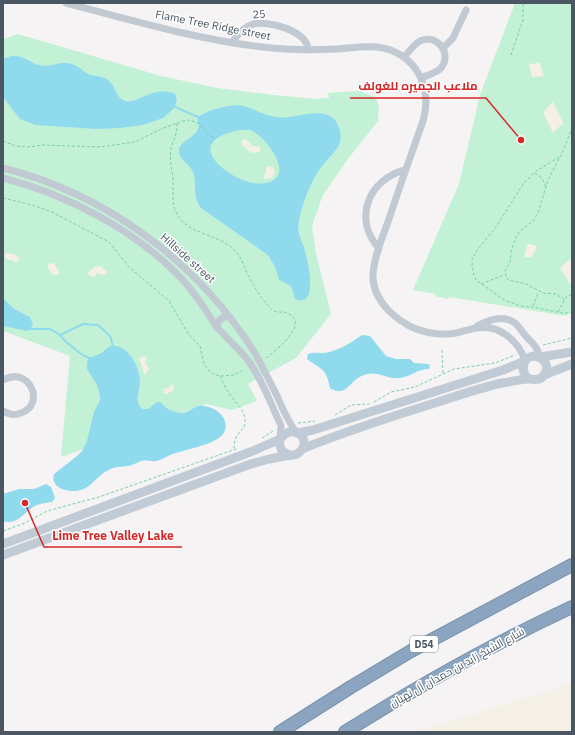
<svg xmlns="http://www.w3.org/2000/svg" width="575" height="735" font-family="'IBM Plex Sans',Cairo,sans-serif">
	<rect width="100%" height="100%" fill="#f5f3f3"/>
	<path fill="#c3f1d5" d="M 515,3 L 572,3 L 572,311 L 566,316 L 449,297 L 448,299 L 435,296 L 436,294 L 413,290 L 459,184 L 480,95 Z
		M 18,34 L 161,76 L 217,88 L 274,95 L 316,99 L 329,98 L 328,93 L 360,91 L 375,97 L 379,106 L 378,121 L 347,160 L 322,197 L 312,226 L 316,254 L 331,314 L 296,358 L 248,384 L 257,401 L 232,410 L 206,404 L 61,457 L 70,356 L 3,331 L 3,39 Z"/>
	<path fill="#f5f0e5" d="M 540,63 L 544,76 L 532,77 L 529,64 Z
		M 553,102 L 563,123 L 553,133 L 543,112 Z
		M 244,139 L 247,140 L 253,146 L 259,146 L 261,151 C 249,156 248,149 241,144 L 241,142 Z
		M 268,166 L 273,167 L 275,173 L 271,178 L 264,179 L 263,177 L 266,173 L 266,168 Z
		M 528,244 L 537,246 L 532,257 L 524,257 Z
		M 7,253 L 14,254 L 19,257 L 18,261 L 16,263 L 12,260 L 8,260 L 4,256 Z
		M 572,257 L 572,282 L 570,284 L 560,268 Z
		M 50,263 L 55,264 L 57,269 L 59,271 L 59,274 L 54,275 L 51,273 L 47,266 Z
		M 96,266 L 102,267 L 104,270 L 107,271 L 107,273 L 103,275 L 97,273 L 96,276 L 93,277 L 88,274 L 88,272 Z
		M 144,356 L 147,358 L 145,363 L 149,369 L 145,375 L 144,373 L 139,358 Z
		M 172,384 L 174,387 L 173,390 L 167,394 L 164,394 L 163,389 L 169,388 Z
		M 572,684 L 572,732 L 415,732 Z"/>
	<path fill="#90daee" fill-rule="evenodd" d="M 11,56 C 25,55 28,62 39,65 C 47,68 56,63 63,63 C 79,63 80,71 91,75 C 97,76 102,76 108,80 C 116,86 115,97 125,101 C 137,105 155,84 175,94 L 177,99 L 176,102 L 175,107 L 172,110 L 163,118 L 143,125 L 120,128 L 96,129 L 36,125 L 20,119 L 3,97 L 3,59 Z
		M 238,105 C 252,107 262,115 276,117 C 294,120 312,108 330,116 C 339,120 343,137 339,145 C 337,150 324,163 320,169 C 311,180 295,220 299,234 C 300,240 304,245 305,251 C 308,262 319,309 295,299 L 291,286 L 279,280 L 275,267 L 268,255 L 201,208 C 191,194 198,185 193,172 C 190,164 178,160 179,149 C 180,142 195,137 198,129 C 200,125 197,122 198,117 C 210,109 224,106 238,105 ZM 240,130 C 244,130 249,129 252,131 C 264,136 288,166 276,178 C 257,197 203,163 211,145 C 216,135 231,132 240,130 Z
		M 3,298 L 14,309 L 30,317 L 33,325 L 31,329 L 27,331 L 3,326 Z
		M 362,335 L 370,336 L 386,356 L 396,359 L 410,359 L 414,363 L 428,364 L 430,366 L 429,369 C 417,369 410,377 400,378 C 384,380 376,367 358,378 C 348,385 344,397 330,388 C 326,368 322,370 307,359 L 308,354 C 313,352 318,353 324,353 C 339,351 350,343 362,335 Z
		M 110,346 C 127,343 139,365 140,380 C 141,390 133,400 142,409 L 148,409 C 152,407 154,403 158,402 C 163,402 162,405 165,407 C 168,410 177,413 182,413 C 188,413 193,407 199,406 C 213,404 233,419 223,434 C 217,444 184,450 173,454 C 167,456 162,460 156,461 C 151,462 146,459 141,461 C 138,462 135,464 132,465 C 124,468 117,465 109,470 C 93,477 92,492 70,491 C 65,490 60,489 56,485 C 53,481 53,478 54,474 L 77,456 L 82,451 L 87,441 L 94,412 L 100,400 L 100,396 L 97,385 L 87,369 L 87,362 L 89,358 L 102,353 L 106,349 Z
		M 46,484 L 51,487 L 55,498 L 52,502 C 45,503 40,503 33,507 C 24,513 16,526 3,521 L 3,494 L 19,489 L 34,489 Z"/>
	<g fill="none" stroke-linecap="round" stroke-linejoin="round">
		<path stroke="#90daee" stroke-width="2" d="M 175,107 L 198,117
			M 31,329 L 50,329 L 60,335 L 83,324 L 98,325 L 110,336 L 113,346
			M 60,335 C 63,340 65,341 70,345 C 78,351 78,354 89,358"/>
		<defs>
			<path id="highway" d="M 280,732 L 351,687 L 411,651 L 572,565
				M 345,732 C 418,686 494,643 572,607"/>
		</defs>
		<use href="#highway" stroke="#7690ad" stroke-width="14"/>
		<path stroke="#7ad0a6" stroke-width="1" stroke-dasharray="3 2" stroke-linecap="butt" d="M 511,55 L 523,20 L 523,3
			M 177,123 C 178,133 173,140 171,149 C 169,160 172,169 173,179 C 174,191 171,202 176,212 C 186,234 214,233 231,247 C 242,256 242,263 248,275 C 253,285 259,295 266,303 C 276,317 279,309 289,314 C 309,325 275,351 266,358
			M 3,141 L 16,146 L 27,147 L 44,145 L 99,147 L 135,142 L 161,129 L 183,121 L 189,120 L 198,123 L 208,134 L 215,139
			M 559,157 L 535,172 L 523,184 L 496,227 L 478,249 L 472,259 L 472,265 L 474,275 L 476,280 L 504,300 L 521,306 L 532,307 L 562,313 L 572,313
			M 535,173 L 542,178 L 546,187
			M 3,198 L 32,205 L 54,213 L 109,242 L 129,267 L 169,301 L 189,335 L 200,346 L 204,364 L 209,371 L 216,375 L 223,376 L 233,375 L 242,371
			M 481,284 L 504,275
			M 564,300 L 562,298 L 556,294 L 543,293 L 526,284 L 509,280 L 506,278 L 505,271 L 510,262 L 511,251 L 517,235 L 521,230 L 533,221 L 538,213 L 548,180 L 564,149 L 572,128
			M 533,306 L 538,293
			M 558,312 L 566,297 L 572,294
			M 543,345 L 572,338
			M 442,350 L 443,374
			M 220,376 C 223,382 225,388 229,393 C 234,402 247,411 245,423 C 244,432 234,432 234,448
			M 374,402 L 391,392 L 415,387 L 454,369 L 495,363 L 515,355
			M 335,415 L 351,405 L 369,404
			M 298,423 L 315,421
			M 262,438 L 273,431
			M 3,531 L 25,523 L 47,511 L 99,497 L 236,449"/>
		<path stroke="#c1cad2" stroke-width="7" d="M 66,3 C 133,21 203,41 271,48 C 292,50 314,50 335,49 C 355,48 376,43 395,52 C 422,65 431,94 423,121 C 411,155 399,188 388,222 C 382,238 374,257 373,274 C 372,288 379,300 388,310 C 404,326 425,335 448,334 C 458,334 467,329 477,328 C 499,324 519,341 525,361
			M 232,42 C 238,35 243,27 253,24 C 268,20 308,31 308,50
			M 443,48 L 453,38 L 466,10
			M 404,57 C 409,52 413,45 420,41 C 436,33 453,53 441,68 C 436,73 428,75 421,78
			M 3,168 C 106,194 196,261 253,350 C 262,365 270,382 278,398 C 283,410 288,422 297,433
			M 3,178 C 66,194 135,230 180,277 C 189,286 196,296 203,306 C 208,313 212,322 218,328 C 227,339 238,348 247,359 C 261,377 269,400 279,421 L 281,426 L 280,439
			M 379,248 C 352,219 369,179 405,170
			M 477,326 C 488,320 503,314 515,323 C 519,326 521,331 525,335 C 533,345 536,344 540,357
			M 217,328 C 217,320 222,316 230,317
			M 3,380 C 30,365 46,405 21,413 C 14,416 9,414 3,411"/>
		<path stroke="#c1cbd6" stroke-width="9" d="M 540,357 L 572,352
			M 544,375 L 572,364
			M 297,433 L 313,430 L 503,370 L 525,361
			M 302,449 C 346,431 390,417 435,403 C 457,396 479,388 502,383 C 511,382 520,379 529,379 C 532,379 535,380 538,379 C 541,379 542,378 543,376 C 558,360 523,344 523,370 L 526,377 L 530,379
			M 3,544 L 253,451 L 280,439
			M 3,555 L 248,465 C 260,461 272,458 285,456 C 288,455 293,456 297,454 C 301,452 303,448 304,444 C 305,429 283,427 279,443 L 282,451 L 289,455"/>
		<use href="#highway" stroke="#8ba5c1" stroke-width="12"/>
	</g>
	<g text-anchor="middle" stroke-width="3" stroke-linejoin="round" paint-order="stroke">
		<rect fill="#fff" stroke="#808990" stroke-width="1" x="410" y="636" width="28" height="16" rx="3"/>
		<g font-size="10" font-weight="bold" fill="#4a5661">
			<text x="424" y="648">D54</text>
		</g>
		<g font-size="11" fill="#4a5661" stroke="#fff">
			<text transform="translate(259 14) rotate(-4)" y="4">25</text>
			<text transform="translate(213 25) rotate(11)" y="4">Flame Tree Ridge street</text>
			<text transform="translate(188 258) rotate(42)" y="4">Hillside street</text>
			<text transform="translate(457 667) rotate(-29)" y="4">شارع الشيخ زايد بن حمدان آل نهيان</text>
		</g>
	</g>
	<path fill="none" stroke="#d62828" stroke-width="1.5" d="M521 140L486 98H350M25 503L44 547H182"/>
	<g fill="#d62828" stroke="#fff" stroke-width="1.5">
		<circle cx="521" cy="140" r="4"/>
		<circle cx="25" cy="503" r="4"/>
	</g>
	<g font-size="12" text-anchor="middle" font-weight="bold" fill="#d62828" stroke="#fff" stroke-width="3" stroke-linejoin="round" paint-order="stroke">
		<text x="418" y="90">ملاعب الجميره للغولف</text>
		<text x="113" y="540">Lime Tree Valley Lake</text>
	</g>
	<rect width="575" height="735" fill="none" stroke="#4a5661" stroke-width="8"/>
</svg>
